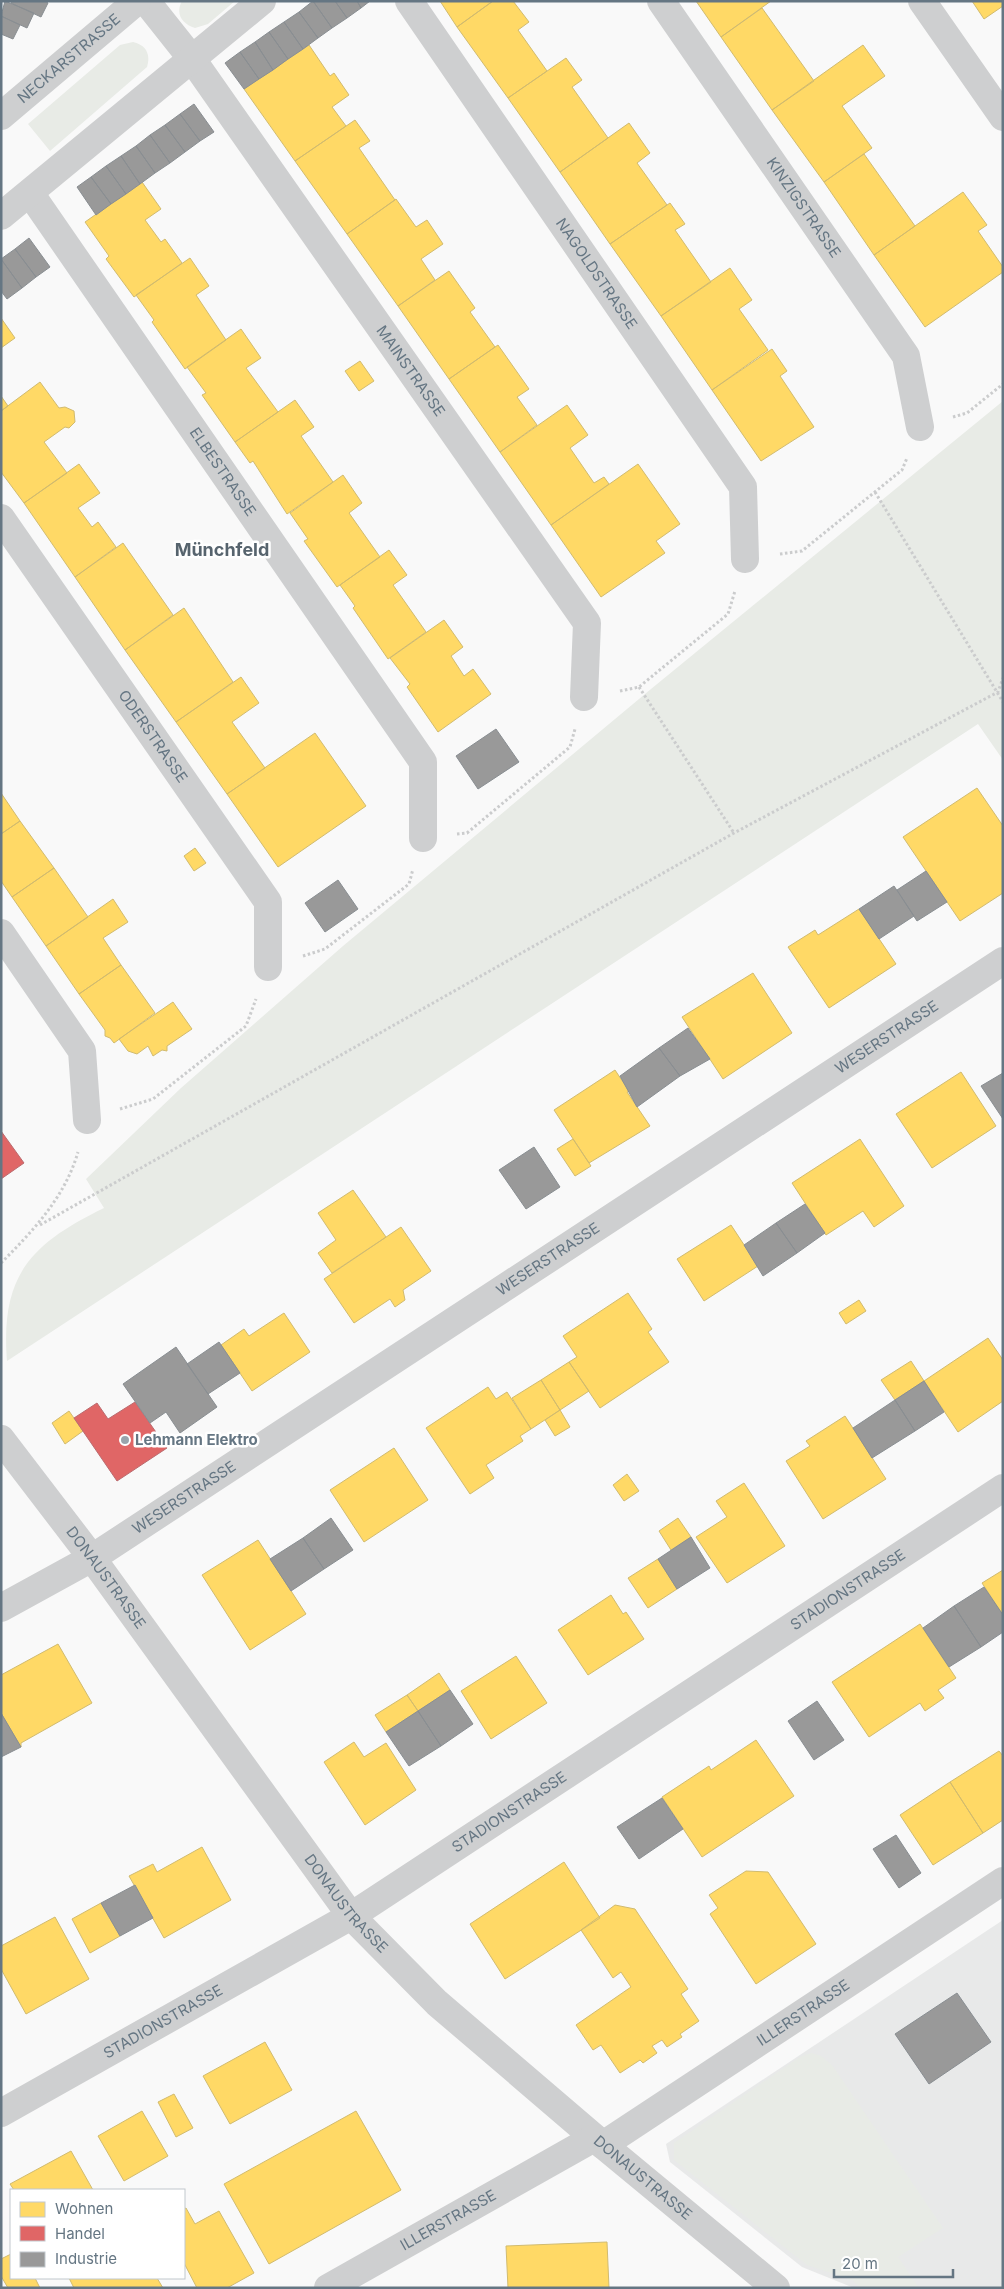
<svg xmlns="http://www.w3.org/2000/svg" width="1004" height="2289" font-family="Inter,sans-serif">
	<rect width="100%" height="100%" fill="#f9f9f9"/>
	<path fill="#e8e9e9" d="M 1003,1920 L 1003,2288 L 854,2288 L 802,2267 L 670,2162 L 666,2144 Z"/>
	<path fill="#e8ebe6" d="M 182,1 L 235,1 L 208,24 L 195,28 C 182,24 175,14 182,1 Z
		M 133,42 C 146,45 151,54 147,67 L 50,151 L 28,124 L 120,45 Z
		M 1003,401 L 1003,760 L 978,724 L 7,1361 C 0,1273 33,1243 104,1208 L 86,1179 L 181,1088 L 343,946 L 651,689 Z
		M 811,2053 L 821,2056 L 832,2065 L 943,2228 L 898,2257 L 919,2288 L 861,2288 L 852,2280 L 807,2265 L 674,2160 L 674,2143 L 800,2057 Z"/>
	<path fill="#ffd966" stroke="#d1bb6f" d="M 440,1 L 493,1 L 457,27 Z
		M 493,1 L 513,1 L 529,22 L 518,30 L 547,71 L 508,98 L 457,27 Z
		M 696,1 L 771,1 L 721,37 Z
		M 972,1 L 1003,1 L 1003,6 L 984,19 Z
		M 762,8 L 814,81 L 772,110 L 721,37 Z
		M 309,45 L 330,76 L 334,73 L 349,95 L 332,107 L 346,126 L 295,161 L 244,89 Z
		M 863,45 L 885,76 L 842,106 L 872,148 L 824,182 L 772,110 Z
		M 566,58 L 582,80 L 572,87 L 608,138 L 560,172 L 508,98 Z
		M 355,120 L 370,141 L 359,148 L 395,200 L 347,234 L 295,161 Z
		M 629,123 L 650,153 L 637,163 L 667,205 L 610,244 L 560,172 Z
		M 864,154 L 915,226 L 874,255 L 824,182 Z
		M 142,182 L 161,209 L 145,220 L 161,242 L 165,239 L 182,263 L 134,297 L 106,259 L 109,256 L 85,222 Z
		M 963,192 L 987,225 L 978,231 L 1003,267 L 1003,272 L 925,327 L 874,255 Z
		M 396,199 L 416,227 L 427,220 L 443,244 L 421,259 L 435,280 L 398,306 L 347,234 Z
		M 670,203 L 685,224 L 675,230 L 711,282 L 661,316 L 610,244 Z
		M 190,258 L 209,286 L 196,295 L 226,340 L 185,369 L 152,322 L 154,320 L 136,295 Z
		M 730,268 L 752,300 L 739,309 L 768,350 L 712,390 L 661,316 Z
		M 449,271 L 475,308 L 470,312 L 495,347 L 449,379 L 398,306 Z
		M 1,318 L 15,338 L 1,348 Z
		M 241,329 L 261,358 L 246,368 L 278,412 L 235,442 L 202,395 L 206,393 L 187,367 Z
		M 498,345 L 529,389 L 517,397 L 537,425 L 500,452 L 449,379 Z
		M 772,349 L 787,371 L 780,376 L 814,427 L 761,461 L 712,390 Z
		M 360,361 L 374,381 L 359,391 L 345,371 Z
		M 40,382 L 59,408 L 65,407 L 74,411 L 75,422 L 69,428 L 65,427 L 44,442 L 67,473 L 24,503 L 1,472 L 1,411 Z
		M 1,396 L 8,406 L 1,411 Z
		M 295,400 L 314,427 L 301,436 L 333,482 L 287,514 L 253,461 L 250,463 L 235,442 Z
		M 567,405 L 588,435 L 570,448 L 594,483 L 604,477 L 609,484 L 551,525 L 500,452 Z
		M 79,464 L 100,493 L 78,508 L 92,527 L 98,522 L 116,547 L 75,577 L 24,503 Z
		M 638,464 L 680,524 L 656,541 L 665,553 L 601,597 L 551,525 Z
		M 343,475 L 362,503 L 349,513 L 380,557 L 337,587 L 304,541 L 308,539 L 290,513 Z
		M 123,543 L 173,615 L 125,650 L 75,577 Z
		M 389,550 L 407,575 L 393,585 L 426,632 L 388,659 L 353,608 L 355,606 L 340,585 Z
		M 184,608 L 233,682 L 176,722 L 125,650 Z
		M 444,620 L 463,647 L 451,656 L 464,676 L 473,669 L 491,694 L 438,732 L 407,687 L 410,684 L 390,658 Z
		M 241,677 L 259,703 L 232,722 L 265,768 L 227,794 L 176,722 Z
		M 315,733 L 366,806 L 278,867 L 227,794 Z
		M 977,788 L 1003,826 L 1003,893 L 960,921 L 903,837 Z
		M 1,793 L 20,821 L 1,834 Z
		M 20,821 L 54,868 L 12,897 L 1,881 L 1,834 Z
		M 195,848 L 206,863 L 194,871 L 184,856 Z
		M 54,868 L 88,917 L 46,946 L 12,897 Z
		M 113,899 L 128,922 L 103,938 L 121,965 L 79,994 L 46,946 Z
		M 859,909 L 896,964 L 829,1008 L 788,947 L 815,930 L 818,935 Z
		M 121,965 L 155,1013 L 114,1043 L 110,1038 L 105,1036 L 105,1030 L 79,994 Z
		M 753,973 L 792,1033 L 723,1079 L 682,1017 Z
		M 173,1002 L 192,1029 L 167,1046 L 167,1051 L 162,1050 L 153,1056 L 148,1046 L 137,1054 L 128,1051 L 119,1039 Z
		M 615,1070 L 629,1091 L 627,1092 L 650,1126 L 589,1163 L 554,1110 Z
		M 961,1072 L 996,1126 L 932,1168 L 896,1114 Z
		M 573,1139 L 591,1166 L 575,1176 L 557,1149 Z
		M 860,1139 L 904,1206 L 874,1227 L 863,1211 L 826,1235 L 792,1183 Z
		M 353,1190 L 386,1237 L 332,1273 L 318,1253 L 336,1240 L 318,1213 Z
		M 731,1225 L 758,1266 L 704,1301 L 677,1259 Z
		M 401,1227 L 431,1271 L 403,1290 L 405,1300 L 395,1307 L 390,1299 L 354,1323 L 324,1279 Z
		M 628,1293 L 652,1329 L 648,1332 L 669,1362 L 600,1408 L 569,1362 L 577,1357 L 563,1336 Z
		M 859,1300 L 866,1311 L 846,1324 L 839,1313 Z
		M 284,1313 L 310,1352 L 252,1391 L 221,1345 L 244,1329 L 249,1336 Z
		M 988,1338 L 1003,1360 L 1003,1401 L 958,1432 L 924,1381 Z
		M 911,1361 L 924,1381 L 895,1400 L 881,1380 Z
		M 569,1362 L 589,1391 L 560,1410 L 541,1380 Z
		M 541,1380 L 560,1410 L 531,1429 L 512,1398 Z
		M 488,1387 L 496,1399 L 507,1392 L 531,1429 L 520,1436 L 523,1441 L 486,1465 L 494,1478 L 470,1494 L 426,1428 Z
		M 560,1410 L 570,1427 L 555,1436 L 545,1420 Z
		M 69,1411 L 83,1431 L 65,1444 L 52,1423 Z
		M 845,1416 L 886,1479 L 823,1519 L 786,1461 L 810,1446 L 806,1441 Z
		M 394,1448 L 428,1500 L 364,1542 L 330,1490 Z
		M 627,1474 L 639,1491 L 624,1501 L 613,1485 Z
		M 744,1483 L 785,1546 L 727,1583 L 696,1537 L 727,1517 L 716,1501 Z
		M 678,1518 L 691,1537 L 671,1550 L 659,1531 Z
		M 258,1540 L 306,1614 L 250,1650 L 202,1575 Z
		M 658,1559 L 677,1589 L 648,1608 L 628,1578 Z
		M 1003,1570 L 1003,1615 L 982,1583 Z
		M 611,1595 L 623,1614 L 626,1612 L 644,1639 L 588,1675 L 558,1630 Z
		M 920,1624 L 956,1678 L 938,1690 L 944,1698 L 925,1711 L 920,1703 L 869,1737 L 832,1682 Z
		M 58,1644 L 92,1703 L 21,1743 L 21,1747 L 1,1713 L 1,1675 Z
		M 516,1656 L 547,1703 L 491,1739 L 461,1691 Z
		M 439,1673 L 450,1690 L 418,1711 L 407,1695 Z
		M 407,1695 L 418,1711 L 386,1732 L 375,1715 Z
		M 756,1740 L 794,1796 L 702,1857 L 662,1797 L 709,1766 L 711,1770 Z
		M 354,1742 L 364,1757 L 386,1743 L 416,1790 L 365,1825 L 324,1762 Z
		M 999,1751 L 1003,1756 L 1003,1820 L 983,1833 L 950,1782 Z
		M 950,1782 L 983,1833 L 933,1865 L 900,1815 Z
		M 202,1847 L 231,1900 L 164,1938 L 129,1876 L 153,1864 L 157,1872 Z
		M 564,1862 L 600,1918 L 505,1979 L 470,1924 Z
		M 746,1871 L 768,1872 L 816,1944 L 756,1984 L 710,1914 L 718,1908 L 709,1895 Z
		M 101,1903 L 120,1936 L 90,1953 L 72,1919 Z
		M 615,1905 L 635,1909 L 688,1989 L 681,1994 L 699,2021 L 680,2034 L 682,2037 L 667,2047 L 662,2040 L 652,2046 L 657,2053 L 643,2063 L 640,2060 L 620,2073 L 601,2045 L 593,2050 L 576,2025 L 631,1987 L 621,1972 L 613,1978 L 581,1930 Z
		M 55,1917 L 89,1979 L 26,2014 L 1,1969 L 1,1946 Z
		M 265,2042 L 292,2090 L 230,2124 L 203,2076 Z
		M 174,2094 L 193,2128 L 176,2137 L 158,2102 Z
		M 142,2111 L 168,2156 L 124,2181 L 98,2136 Z
		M 356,2111 L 401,2190 L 269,2264 L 224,2184 Z
		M 71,2151 L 93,2190 L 14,2190 L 10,2184 Z
		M 186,2208 L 195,2224 L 219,2211 L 254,2273 L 227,2288 L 197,2288 L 184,2263 L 184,2209 Z
		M 607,2242 L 609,2288 L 508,2288 L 506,2246 Z
		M 11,2254 L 11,2278 L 35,2278 L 40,2288 L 8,2288 L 1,2276 L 1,2259 Z
		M 69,2278 L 157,2278 L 163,2288 L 74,2288 Z"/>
	<path fill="#e06666" stroke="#bb6b6f" d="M 1,1131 L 24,1163 L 1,1179 Z
		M 135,1402 L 167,1448 L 117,1481 L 74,1418 L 97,1403 L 108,1419 Z"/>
	<path fill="#999" stroke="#898e92" d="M 5,1 L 34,13 L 27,28 L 1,16 Z
		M 12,1 L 45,1 L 48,3 L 41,17 L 11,3 Z
		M 313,1 L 335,1 L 347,18 L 332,28 Z
		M 313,1 L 332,28 L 318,38 L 299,12 Z
		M 335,1 L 357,1 L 361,8 L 347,18 Z
		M 357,1 L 370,1 L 361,8 Z
		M 299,12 L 318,38 L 303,49 L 284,22 Z
		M 1,16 L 20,25 L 13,39 L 1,34 Z
		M 284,22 L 303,49 L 288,59 L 269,32 Z
		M 269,32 L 288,59 L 273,70 L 255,42 Z
		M 255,42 L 273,70 L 259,79 L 240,52 Z
		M 240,52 L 259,79 L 244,89 L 225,63 Z
		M 194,104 L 214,132 L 200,141 L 180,114 Z
		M 180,114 L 200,141 L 185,152 L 165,125 Z
		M 165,125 L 185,152 L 170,163 L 150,135 Z
		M 150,135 L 170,163 L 155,173 L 136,146 Z
		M 136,146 L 155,173 L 140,184 L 121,156 Z
		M 121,156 L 140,184 L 126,194 L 106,166 Z
		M 106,166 L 126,194 L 111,204 L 91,177 Z
		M 91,177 L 111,204 L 96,215 L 77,187 Z
		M 29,238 L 50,267 L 36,277 L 15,249 Z
		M 15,249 L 36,277 L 22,288 L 1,259 Z
		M 1,259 L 22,288 L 7,299 L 1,291 Z
		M 496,729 L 519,762 L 478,789 L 456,756 Z
		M 926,871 L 947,902 L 917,921 L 897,890 Z
		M 338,880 L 358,909 L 325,932 L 305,903 Z
		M 894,886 L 914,916 L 879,939 L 859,909 Z
		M 688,1028 L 710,1059 L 680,1076 L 659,1048 Z
		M 659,1048 L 680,1076 L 637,1107 L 620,1076 Z
		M 1003,1073 L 1003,1119 L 981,1086 Z
		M 534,1147 L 560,1187 L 526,1209 L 499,1170 Z
		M 805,1204 L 825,1233 L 797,1253 L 776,1223 Z
		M 776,1223 L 797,1253 L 763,1276 L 744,1245 Z
		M 219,1342 L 240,1373 L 208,1394 L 187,1364 Z
		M 176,1347 L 217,1407 L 180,1433 L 166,1412 L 150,1423 L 123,1384 Z
		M 924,1381 L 944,1412 L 915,1431 L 895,1400 Z
		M 895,1400 L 915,1431 L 872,1458 L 853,1428 Z
		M 331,1518 L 353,1550 L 324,1569 L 303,1538 Z
		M 691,1537 L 710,1568 L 677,1589 L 658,1559 Z
		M 303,1538 L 324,1569 L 291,1591 L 270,1559 Z
		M 984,1587 L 1003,1615 L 1003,1632 L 981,1647 L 954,1606 Z
		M 954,1606 L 981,1647 L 949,1667 L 923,1628 Z
		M 450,1690 L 473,1724 L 441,1746 L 418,1711 Z
		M 817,1701 L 844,1740 L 814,1760 L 788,1721 Z
		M 418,1711 L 441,1746 L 409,1766 L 386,1732 Z
		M 1,1713 L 21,1747 L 1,1757 Z
		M 662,1798 L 683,1829 L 639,1859 L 617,1827 Z
		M 896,1835 L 921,1873 L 899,1888 L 873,1849 Z
		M 135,1885 L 153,1918 L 120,1936 L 101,1903 Z
		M 957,1993 L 991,2042 L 929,2084 L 895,2034 Z"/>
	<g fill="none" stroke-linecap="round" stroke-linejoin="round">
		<path stroke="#cbcccd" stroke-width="3" stroke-dasharray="2.5 2.5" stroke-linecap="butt" d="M 953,417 L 967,413 L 1003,384
			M 875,492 L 1003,702
			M 780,554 L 802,551 L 902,470 L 907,458
			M 639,687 L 734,833
			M 620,691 L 639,687 L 728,614 L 735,591
			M 457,834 L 467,833 L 570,747 L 575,729
			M 303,956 L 325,949 L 409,884 L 413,869
			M 120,1109 L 153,1099 L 246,1026 L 256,999
			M 40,1225 L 734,833 L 998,692 L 1003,678
			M 1,1263 C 33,1231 65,1197 78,1152"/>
		<g stroke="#cecfd0" stroke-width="28">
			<path id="s1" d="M 146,1 L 192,59 L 587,623 L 584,697"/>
			<path id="s2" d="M 409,1 L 743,487 L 745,559"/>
			<path id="s3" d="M 661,1 L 906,356 L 920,427"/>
			<path d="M 922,1 L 1003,117"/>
			<path id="s4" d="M 1,116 L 137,1"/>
			<path id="s5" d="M 30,193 L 423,762 L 423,838"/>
			<path d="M 1,216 L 262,1"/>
			<path id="s6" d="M 1,518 L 268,902 L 268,967"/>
			<path d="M 1,933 L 82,1051 L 87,1120"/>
			<path id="s7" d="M 1,1439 L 92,1558 L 351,1916 L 437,2003 L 603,2145 L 776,2288"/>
			<path id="s8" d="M 1,1608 L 92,1558 L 1003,961"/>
			<path id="s9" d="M 1,2113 L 351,1916 L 1003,1488"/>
			<path id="s10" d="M 603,2145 L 1003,1881"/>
			<path id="s11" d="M 328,2288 L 594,2138"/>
		</g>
	</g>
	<circle fill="#99a4ac" stroke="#fff" stroke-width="2" cx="125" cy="1440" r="5"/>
	<g text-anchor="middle" stroke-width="5" stroke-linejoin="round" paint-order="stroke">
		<g font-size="15" fill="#657683" stroke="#fff">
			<text dy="5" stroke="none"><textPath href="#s4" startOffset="89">NECKARSTRASSE</textPath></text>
			<text dy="5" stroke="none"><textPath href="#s3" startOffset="251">KINZIGSTRASSE</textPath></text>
			<text dy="5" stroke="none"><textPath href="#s2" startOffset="331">NAGOLDSTRASSE</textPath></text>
			<text dy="5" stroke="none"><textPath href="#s1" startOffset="455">MAINSTRASSE</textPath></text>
			<text dy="5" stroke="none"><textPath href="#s5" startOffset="339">ELBESTRASSE</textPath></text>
			<text dy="5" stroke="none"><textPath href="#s6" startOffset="266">ODERSTRASSE</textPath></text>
			<text dy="5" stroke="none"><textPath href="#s8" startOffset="1054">WESERSTRASSE</textPath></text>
			<text dy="5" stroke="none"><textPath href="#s8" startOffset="649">WESERSTRASSE</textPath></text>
			<text dy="5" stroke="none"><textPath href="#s8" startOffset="214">WESERSTRASSE</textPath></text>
			<text dy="5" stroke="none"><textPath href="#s7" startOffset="174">DONAUSTRASSE</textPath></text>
			<text dy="5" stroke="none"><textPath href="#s9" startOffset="996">STADIONSTRASSE</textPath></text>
			<text dy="5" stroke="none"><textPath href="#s9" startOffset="591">STADIONSTRASSE</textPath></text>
			<text dy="5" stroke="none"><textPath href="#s7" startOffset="579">DONAUSTRASSE</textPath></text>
			<text dy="5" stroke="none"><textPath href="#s10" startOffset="240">ILLERSTRASSE</textPath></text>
			<text dy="5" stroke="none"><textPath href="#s9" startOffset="186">STADIONSTRASSE</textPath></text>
			<text dy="5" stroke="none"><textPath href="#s7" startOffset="984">DONAUSTRASSE</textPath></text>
			<text dy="5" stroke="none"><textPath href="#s11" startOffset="138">ILLERSTRASSE</textPath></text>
		</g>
		<g font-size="15" font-weight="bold" fill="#657683" stroke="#fff" text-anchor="start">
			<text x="135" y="1445">Lehmann Elektro</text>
		</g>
		<g font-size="18" font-weight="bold" fill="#57646e" stroke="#fff">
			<text x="222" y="556">Münchfeld</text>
		</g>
	</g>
	<rect width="1004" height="2289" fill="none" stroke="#657683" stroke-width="5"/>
	<rect x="10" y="2189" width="175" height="90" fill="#ffffff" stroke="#c1c8cd"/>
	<rect x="20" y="2202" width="25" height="15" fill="#ffd966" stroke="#c1c8cd"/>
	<text x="55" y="2214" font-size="15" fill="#657683">Wohnen</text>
	<rect x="20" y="2226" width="25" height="15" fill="#e06666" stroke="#c1c8cd"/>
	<text x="55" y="2239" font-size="15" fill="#657683">Handel</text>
	<rect x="20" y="2252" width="25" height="15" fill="#999999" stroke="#c1c8cd"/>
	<text x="55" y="2264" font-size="15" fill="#657683">Industrie</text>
	<path d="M834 2269v8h119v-8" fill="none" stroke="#657683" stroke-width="2.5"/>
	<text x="842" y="2269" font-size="15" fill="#657683" stroke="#ffffff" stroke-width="4" paint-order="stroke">20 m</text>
</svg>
